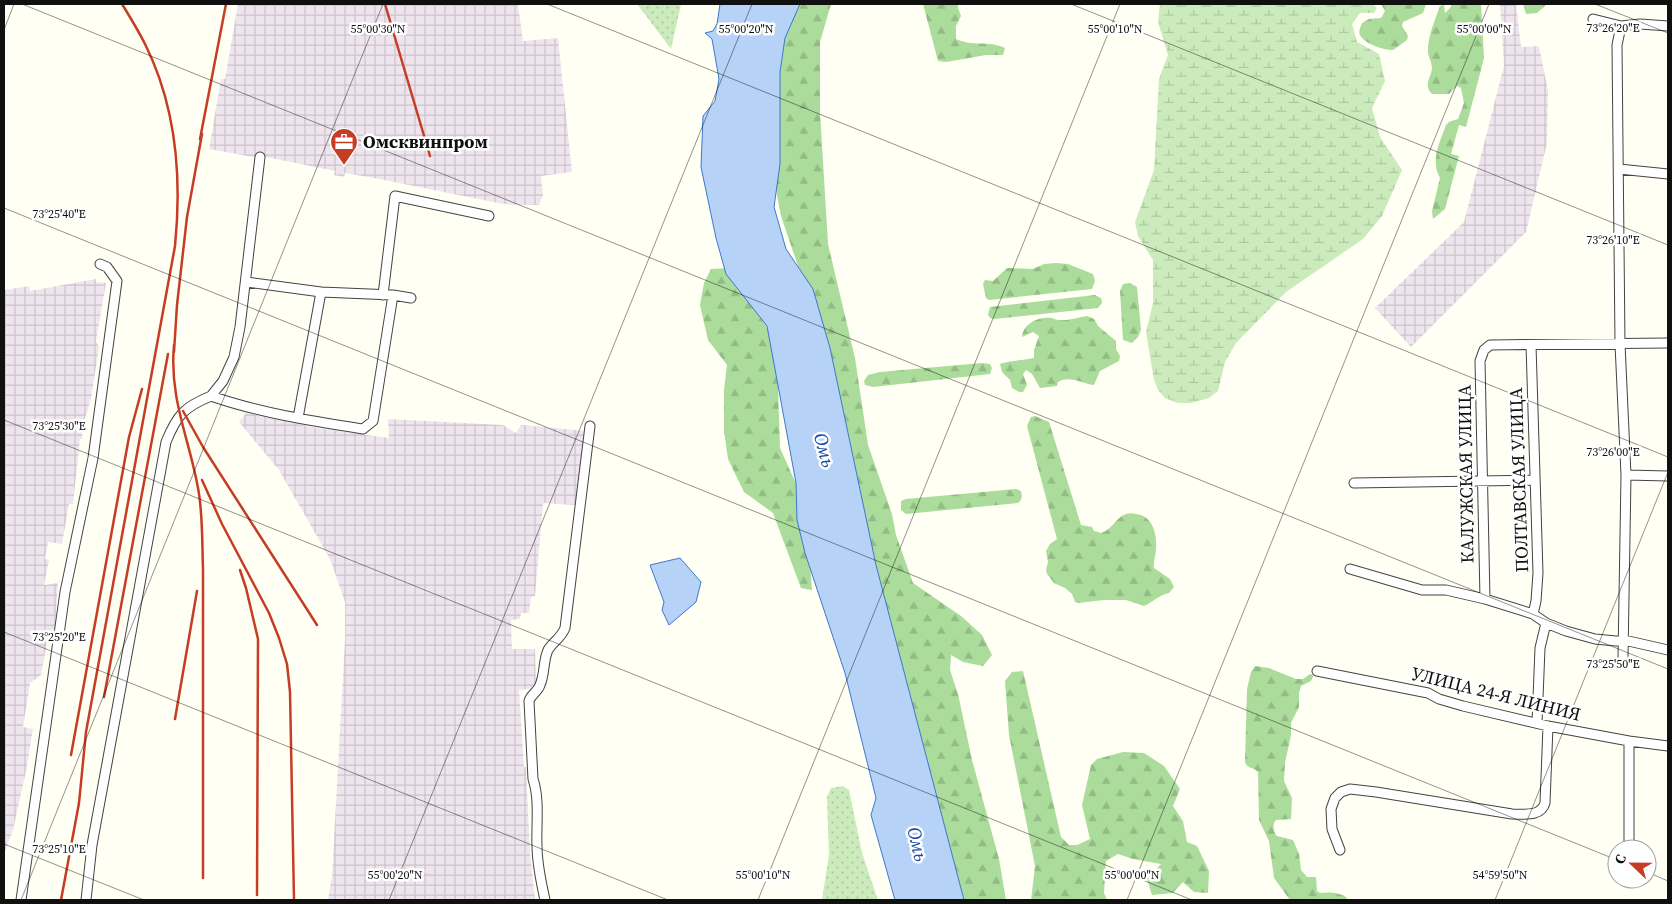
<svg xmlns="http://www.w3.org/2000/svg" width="1672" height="904" font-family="'Source Serif 4',serif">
	<defs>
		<pattern id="industrial-grid" width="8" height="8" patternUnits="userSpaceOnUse" patternTransform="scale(1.25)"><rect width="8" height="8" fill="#efe5ee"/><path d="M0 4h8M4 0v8" fill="none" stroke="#ccc3cb"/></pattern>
		<pattern id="forest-firs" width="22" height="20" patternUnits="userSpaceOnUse" patternTransform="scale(1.25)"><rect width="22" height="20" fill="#abdc9b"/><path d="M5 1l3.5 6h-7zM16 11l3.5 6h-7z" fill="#92bc84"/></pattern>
		<pattern id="wetland-marsh" width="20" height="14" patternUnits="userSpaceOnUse" patternTransform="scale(1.25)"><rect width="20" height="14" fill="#cbebbc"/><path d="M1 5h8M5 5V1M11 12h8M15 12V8" fill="none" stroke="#adc8a1"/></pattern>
		<pattern id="park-dots" width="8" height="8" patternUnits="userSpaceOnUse" patternTransform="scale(1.25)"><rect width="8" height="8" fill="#cbebbc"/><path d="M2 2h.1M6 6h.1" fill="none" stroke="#adc8a1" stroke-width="1.8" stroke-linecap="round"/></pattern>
	</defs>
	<rect width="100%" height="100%" fill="#fffff4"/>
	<path fill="url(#industrial-grid)" d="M 238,4 L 518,4 L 523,41 L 558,38 L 572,172 L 541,176 L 543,195 L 539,205 L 503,204 L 369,177 L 345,173 L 344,177 L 334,175 L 335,171 L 266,157 L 253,157 L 209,149 L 221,79 L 225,79 Z
		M 1500,4 L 1516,4 L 1521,47 L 1539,46 L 1548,91 L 1547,143 L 1526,232 L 1411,347 L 1375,308 L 1464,222 L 1504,66 Z
		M 96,279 L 96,282 L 106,283 L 96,341 L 99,347 L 91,399 L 83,425 L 82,439 L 80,439 L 73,504 L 69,504 L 62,544 L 48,542 L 45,559 L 49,560 L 44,585 L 58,583 L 55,628 L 49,632 L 41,675 L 30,683 L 23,727 L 33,729 L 26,771 L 13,830 L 4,854 L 4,290 L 29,286 L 30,291 Z
		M 246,413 L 317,428 L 389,438 L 388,419 L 503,425 L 516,433 L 521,425 L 586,431 L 575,505 L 543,503 L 535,596 L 531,597 L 529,613 L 521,613 L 520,619 L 511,620 L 512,649 L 535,649 L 536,688 L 519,690 L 524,767 L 526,767 L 530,853 L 535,900 L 328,900 L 332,876 L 345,639 L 345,602 L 330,559 L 279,470 L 239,422 Z"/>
	<path fill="url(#forest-firs)" d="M 794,4 L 831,4 L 820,42 L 820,112 L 828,244 L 855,358 L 868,445 L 892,514 L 896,535 L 913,583 L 961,616 L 982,635 L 992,655 L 983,666 L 963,662 L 951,655 L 950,670 L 958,694 L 972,760 L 999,859 L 1006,900 L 958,900 L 813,310 L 781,216 L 773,174 L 779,44 Z
		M 923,4 L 958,4 L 958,8 L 961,16 L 956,26 L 956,39 C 972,47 989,40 1005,48 L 1003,55 L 986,55 L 946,62 L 938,61 Z
		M 1381,4 L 1426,4 L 1423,13 L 1403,22 L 1402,26 L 1408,36 L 1407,40 L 1393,50 C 1383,50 1365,44 1360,35 C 1358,31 1361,26 1362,23 L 1369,19 L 1381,18 L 1385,11 Z
		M 1452,4 L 1481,4 L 1484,58 L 1466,127 L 1459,125 L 1451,154 L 1459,156 L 1445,209 L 1433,219 L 1432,211 L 1440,178 C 1430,160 1440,142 1446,125 L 1449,122 L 1458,119 L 1464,103 L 1461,88 L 1457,86 L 1449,94 L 1432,94 C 1423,85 1431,78 1432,68 C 1432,63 1429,58 1428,53 C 1427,38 1435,20 1440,6 L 1444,5 L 1445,13 L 1450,8 Z
		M 1523,4 L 1547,4 L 1537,13 L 1526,14 Z
		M 1056,263 L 1068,264 L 1093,274 L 1095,281 L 1092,289 L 989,300 L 986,298 L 983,284 L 985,280 L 993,281 L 1007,268 L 1033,269 L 1044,264 Z
		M 729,268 L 758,304 L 777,355 L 780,448 L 801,495 L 808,534 L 812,590 L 801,588 L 773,513 L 744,492 L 728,459 L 724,431 L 724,390 L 727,365 L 708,340 L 700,305 L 704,283 L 711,269 Z
		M 1130,283 L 1137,287 L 1141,330 L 1138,337 L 1132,343 L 1123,340 L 1120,291 L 1123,284 Z
		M 1095,295 L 1101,298 L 1102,303 L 1098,308 L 994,319 L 990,318 L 988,315 L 990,307 Z
		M 1087,316 L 1094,319 L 1098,326 L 1116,341 L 1116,349 L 1120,356 L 1119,361 L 1100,371 L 1094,385 C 1082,384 1070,375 1058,382 L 1057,386 L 1040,388 L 1032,374 L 1026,370 L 1023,374 L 1027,385 L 1023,392 L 1019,392 L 1012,388 L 1010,380 L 1002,372 L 1000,364 C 1006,361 1026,360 1034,358 L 1034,350 L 1039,336 L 1033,332 L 1022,337 C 1023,323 1040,316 1052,318 C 1055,319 1056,320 1060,320 C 1068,321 1079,317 1087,316 Z
		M 982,363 L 990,364 L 992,368 L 990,374 L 873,387 L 865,385 L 864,381 L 868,375 L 880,372 Z
		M 1035,416 L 1049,422 L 1081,525 L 1092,527 L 1094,531 L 1101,533 C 1112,530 1115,518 1126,514 C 1131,512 1136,514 1141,515 C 1154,520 1157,536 1156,549 C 1156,555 1153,561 1154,568 L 1170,579 L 1174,587 L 1169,593 C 1159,595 1153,602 1144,606 L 1126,600 L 1104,600 L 1078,603 L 1075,602 L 1072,594 L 1065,588 L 1054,583 L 1047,574 L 1046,570 L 1048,562 L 1046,551 L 1050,544 L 1057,539 L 1027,426 L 1031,417 Z
		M 1016,489 L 1021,491 C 1022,496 1023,499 1018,503 L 906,514 L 901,510 L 901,501 L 906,499 Z
		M 1255,666 L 1269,668 L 1296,679 L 1303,679 L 1310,674 L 1314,675 L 1311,681 L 1301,686 L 1299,693 L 1299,707 L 1291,723 L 1291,735 L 1285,763 L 1284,781 L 1292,798 L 1291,819 L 1276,820 C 1272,824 1273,832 1277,836 L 1293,840 L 1299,854 L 1301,870 L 1307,877 L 1316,877 L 1317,891 L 1320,893 C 1328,892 1340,892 1347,898 L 1346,900 L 1290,900 L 1274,878 L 1269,841 L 1259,820 L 1258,772 C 1254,767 1247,769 1245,762 L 1247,689 L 1251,672 Z
		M 1023,671 L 1061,837 L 1069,845 L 1077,845 L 1090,839 L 1082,805 L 1091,765 L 1097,759 L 1123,752 L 1144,753 L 1164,766 L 1180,789 L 1173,806 L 1183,821 L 1187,842 L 1197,846 L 1209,871 L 1208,893 L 1194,892 L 1183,882 L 1173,893 L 1152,895 L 1147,879 L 1161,864 L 1133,859 L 1118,854 L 1106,861 L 1104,893 L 1107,900 L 1031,900 L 1035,866 L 1009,735 L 1005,681 L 1012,672 Z"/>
	<path fill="url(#wetland-marsh)" d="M 1160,4 L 1373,4 L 1377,8 L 1374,13 L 1360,13 L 1352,24 L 1357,42 L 1379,54 L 1385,81 L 1372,108 L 1380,137 L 1402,170 L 1382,216 L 1363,239 L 1286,292 L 1236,343 L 1225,362 L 1218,391 L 1209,398 L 1191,403 L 1178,403 L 1165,398 L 1158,390 L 1154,380 L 1146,332 L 1153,303 L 1153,260 L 1138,236 L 1135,222 L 1154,170 L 1159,79 L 1168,55 L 1158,22 Z"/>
	<path fill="url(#park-dots)" d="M 637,4 L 681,4 L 671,49 Z
		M 843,786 L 849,790 L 862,853 L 878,900 L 822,900 L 829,855 L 827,797 L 831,788 Z"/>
	<path fill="#b7d2f7" stroke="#3d77d0" d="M 720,4 L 800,4 L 785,38 L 780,72 L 780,164 L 774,207 L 786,249 L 813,289 L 830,348 L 876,565 L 964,900 L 895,900 L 871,815 L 876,798 L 845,673 L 805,553 L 797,520 L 796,483 L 767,326 L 726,274 L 716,238 L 701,167 L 703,116 L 715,101 L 719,79 L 712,39 L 705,33 L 713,31 L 717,24 Z
		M 680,558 L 701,582 L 696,602 L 669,625 L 662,610 L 664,602 L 650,565 Z"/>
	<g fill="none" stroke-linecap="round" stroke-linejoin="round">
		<defs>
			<path id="street" d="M 1593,19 L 1621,26 L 1640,24 L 1668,26
				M 1621,26 L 1617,45 L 1620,344 L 1626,475 L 1623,658
				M 1619,169 L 1668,174
				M 246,282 L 321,292 L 393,295 L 411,298
				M 383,295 L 395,196 L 489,216
				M 1531,345 L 1538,573 L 1536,601 L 1533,614
				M 211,396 C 260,413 312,421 363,429 L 373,421 L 393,295
				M 211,396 L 223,381 L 234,357 L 240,327 L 260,157
				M 298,418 L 321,292
				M 1626,475 L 1668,476
				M 1354,483 L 1535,480
				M 1350,569 L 1422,590 L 1446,590 L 1485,599 L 1533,614 L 1546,623 L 1566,631 L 1595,639 L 1616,641 L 1624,640 L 1668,650
				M 1485,599 L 1480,361 L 1484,350 L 1490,345 L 1668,343
				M 1317,671 L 1428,693 L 1439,699 L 1463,706 L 1548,726 L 1629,741 L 1668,746
				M 1537,723 L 1540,648 L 1546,623
				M 1629,741 L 1629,849
				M 1340,850 L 1332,829 L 1331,809 L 1335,798 L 1341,792 L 1350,789 L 1376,792 L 1512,814 C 1524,814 1541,817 1545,803 L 1548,726
				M 21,900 L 65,592 L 93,458 L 117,281 L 107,267 L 100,264
				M 86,900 L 92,845 L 166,442 C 177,415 184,407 211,396
				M 545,900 C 541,882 537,864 537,846 C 536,825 540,800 533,779 L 529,701 C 531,694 538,692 540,685 C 545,674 543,661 548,650 C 553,642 561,638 565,628 L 590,426"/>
		</defs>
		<use href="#street" stroke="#434343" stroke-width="11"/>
		<use href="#street" stroke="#fff" stroke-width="9"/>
		<path stroke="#c53d24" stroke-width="2.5" d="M 385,4 L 430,156
			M 200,139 L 226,4
			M 174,345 C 169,398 189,438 198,488 C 203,514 202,542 203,569 L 203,878
			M 174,352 L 177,305 L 187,217 L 202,134
			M 183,411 L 203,447 L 317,625
			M 202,480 L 222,524 L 269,613 L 279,638 L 287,664 L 290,692 L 294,900
			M 240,570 L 246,588 L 258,639 L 257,895
			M 104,697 L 168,354
			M 175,719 L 197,591
			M 71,755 L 129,437 L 142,389
			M 61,900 L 79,803 L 86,732 L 175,246 C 182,177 177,108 145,44 C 138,30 130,17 122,4"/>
	</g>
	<path fill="none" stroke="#101010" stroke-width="1" stroke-opacity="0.45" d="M 22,4 L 1668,669M 547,4 L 1668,457M 1071,4 L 1668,245M 1595,4 L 1668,33M 4,30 L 14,4M 4,208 L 1617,860M 4,420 L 1192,900M 4,632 L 668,900M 4,844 L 144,900M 1647,872 L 1668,881M 21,900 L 383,4M 389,900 L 752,4M 758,900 L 1120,4M 1127,900 L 1489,4M 1495,900 L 1668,472"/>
	<defs>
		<symbol id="office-pin" viewBox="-11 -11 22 30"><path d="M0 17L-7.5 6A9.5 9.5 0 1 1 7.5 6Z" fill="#c53d24" stroke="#fff"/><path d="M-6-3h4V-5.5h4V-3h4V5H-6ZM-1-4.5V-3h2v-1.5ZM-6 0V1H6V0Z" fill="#fff"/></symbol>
	</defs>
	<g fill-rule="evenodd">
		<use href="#office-pin" x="328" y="126" width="32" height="43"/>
	</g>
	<g text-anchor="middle" stroke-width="5" stroke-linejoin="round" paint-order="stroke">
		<g font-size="18" font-weight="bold" fill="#101010" stroke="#fff" text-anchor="start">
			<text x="363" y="148">Омсквинпром</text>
		</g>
		<g font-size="18" fill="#101010" stroke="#fff">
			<text transform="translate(1466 474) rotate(-91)" y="6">КАЛУЖСКАЯ УЛИЦА</text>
			<text transform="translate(1519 480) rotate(-92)" y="6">ПОЛТАВСКАЯ УЛИЦА</text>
			<text transform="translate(1496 694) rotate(14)" y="6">УЛИЦА 24-Я ЛИНИЯ</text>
		</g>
		<g font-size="19" font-style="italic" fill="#1649a6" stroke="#fff">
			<text transform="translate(825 450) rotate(75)" y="7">Омь</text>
			<text transform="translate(918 844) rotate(77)" y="7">Омь</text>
		</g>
	</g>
	<g font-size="12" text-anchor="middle" fill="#101010" stroke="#fff" stroke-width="5" stroke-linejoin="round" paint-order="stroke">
		<text x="1613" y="32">73°26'20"E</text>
		<text x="378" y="33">55°00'30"N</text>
		<text x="746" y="33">55°00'20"N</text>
		<text x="1115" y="33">55°00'10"N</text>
		<text x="1484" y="33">55°00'00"N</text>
		<text x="59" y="218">73°25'40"E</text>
		<text x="1613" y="244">73°26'10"E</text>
		<text x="59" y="430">73°25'30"E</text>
		<text x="1613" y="456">73°26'00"E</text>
		<text x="59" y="641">73°25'20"E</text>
		<text x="1613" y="668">73°25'50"E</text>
		<text x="59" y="853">73°25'10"E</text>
		<text x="395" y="879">55°00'20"N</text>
		<text x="763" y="879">55°00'10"N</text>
		<text x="1132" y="879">55°00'00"N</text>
		<text x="1500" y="879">54°59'50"N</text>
	</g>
	<rect width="1672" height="904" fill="none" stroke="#101010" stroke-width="10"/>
	<g transform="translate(1632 864) rotate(292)"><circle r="24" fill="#ffffff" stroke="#9f9f9f"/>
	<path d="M0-4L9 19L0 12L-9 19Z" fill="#c53d24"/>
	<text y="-8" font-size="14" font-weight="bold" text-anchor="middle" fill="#101010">С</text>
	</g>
</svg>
